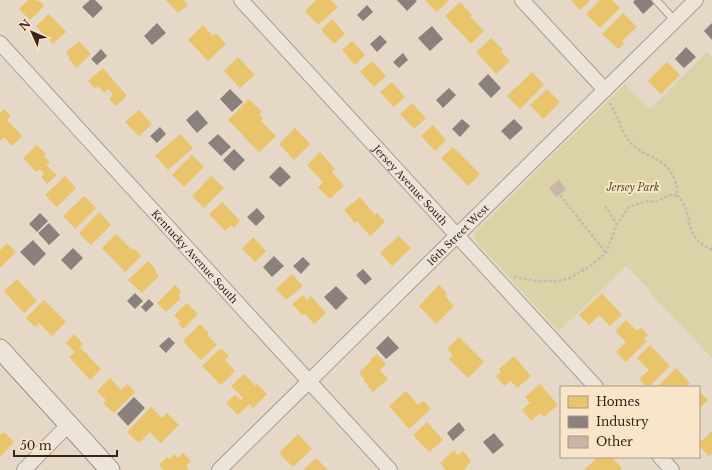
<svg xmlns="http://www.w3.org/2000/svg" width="712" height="470" font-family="'Libre Baskerville',serif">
	<rect width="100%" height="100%" fill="#e5d8c7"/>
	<path fill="#d9d3a7" d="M 707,52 L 712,57 L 712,358 L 650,293 L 651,292 L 626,266 L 559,331 L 479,245 L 474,236 L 476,231 L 625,84 L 650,109 Z"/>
	<path fill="#e9c46a" d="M 28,0 L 36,0 L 37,2 L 39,0 L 44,6 L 30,20 L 19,9 Z
		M 166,0 L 184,0 L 188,5 L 178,13 Z
		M 316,0 L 331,0 L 338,7 L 318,25 L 305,11 Z
		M 425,0 L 449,0 L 437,12 Z
		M 571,0 L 591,0 L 580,10 Z
		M 600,0 L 612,0 L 620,8 L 600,28 L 586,14 Z
		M 460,2 L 472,15 L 470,16 L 484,31 L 471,44 L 445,16 Z
		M 623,13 L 637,27 L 622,41 L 624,44 L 618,49 L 602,34 Z
		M 49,14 L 66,32 L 53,44 L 36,26 Z
		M 332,19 L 345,34 L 334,44 L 321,30 Z
		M 203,25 L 213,36 L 216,33 L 226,44 L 208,61 L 188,40 Z
		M 491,38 L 503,50 L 501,52 L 510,61 L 496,74 L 476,52 Z
		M 79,41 L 91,54 L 76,68 L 69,59 L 70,58 L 66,52 Z
		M 352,41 L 365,55 L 355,65 L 342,50 Z
		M 238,57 L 255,75 L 240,88 L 224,71 Z
		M 372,61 L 386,76 L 374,87 L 360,72 Z
		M 667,62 L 680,75 L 661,94 L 648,81 Z
		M 103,68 L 127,96 L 116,106 L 109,99 L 113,95 L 108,89 L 104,93 L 98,86 L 95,89 L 88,81 Z
		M 532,72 L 544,85 L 520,109 L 507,96 Z
		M 392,82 L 405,97 L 394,107 L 380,92 Z
		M 547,89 L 560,102 L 543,119 L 530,105 Z
		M 249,99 L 262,112 L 259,114 L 263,119 L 261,121 L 276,136 L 259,152 L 228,120 Z
		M 412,103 L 426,118 L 414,129 L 400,114 Z
		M 4,109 L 11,116 L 7,120 L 22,136 L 12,146 L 4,137 L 0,141 L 0,113 Z
		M 139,110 L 152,124 L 139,136 L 125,122 Z
		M 433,125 L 446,140 L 435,151 L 421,136 Z
		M 295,128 L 310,144 L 294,160 L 279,144 Z
		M 180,134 L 193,148 L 168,170 L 155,156 Z
		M 37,145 L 46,154 L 44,156 L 50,162 L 46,165 L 57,175 L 47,184 L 41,177 L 44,174 L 40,169 L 36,172 L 23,158 Z
		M 453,147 L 480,174 L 468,186 L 441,158 Z
		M 320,152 L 335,169 L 332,172 L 344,186 L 330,199 L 318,187 L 323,182 L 307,165 Z
		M 192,155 L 204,167 L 184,187 L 172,175 Z
		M 65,176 L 76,188 L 57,207 L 45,195 Z
		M 211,176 L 224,188 L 204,208 L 192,196 Z
		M 84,196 L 96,208 L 75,229 L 63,216 Z
		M 360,197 L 375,215 L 377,213 L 385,222 L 370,236 L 357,221 L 355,223 L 344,210 Z
		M 222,202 L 240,221 L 234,228 L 231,225 L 225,231 L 209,214 Z
		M 99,212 L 111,225 L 91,245 L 79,233 Z
		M 116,234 L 132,250 L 134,248 L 141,256 L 125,272 L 102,248 Z
		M 399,236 L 411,248 L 392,266 L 380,253 Z
		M 253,237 L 266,251 L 255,262 L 242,249 Z
		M 7,243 L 16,252 L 0,268 L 0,250 Z
		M 148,261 L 156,270 L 155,271 L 159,276 L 142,293 L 128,280 Z
		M 292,274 L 303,286 L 286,300 L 276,289 Z
		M 17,279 L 37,301 L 24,313 L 4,291 Z
		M 175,285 L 181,291 L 178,295 L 181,298 L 166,312 L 157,303 Z
		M 439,285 L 447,293 L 445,296 L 454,306 L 436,324 L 419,306 Z
		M 602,293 L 622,315 L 610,326 L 599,315 L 589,325 L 579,315 Z
		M 303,295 L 307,300 L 311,296 L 326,313 L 314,324 L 304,313 L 302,315 L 292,304 Z
		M 44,300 L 66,322 L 52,336 L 39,323 L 35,327 L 26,318 Z
		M 187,303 L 198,314 L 183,329 L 178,322 L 180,321 L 174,315 Z
		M 626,320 L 637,331 L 641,327 L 648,335 L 644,338 L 647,341 L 626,362 L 616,352 L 626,342 L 615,331 Z
		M 200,324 L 209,333 L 207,335 L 217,345 L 201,360 L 183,341 Z
		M 74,334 L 83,344 L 80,347 L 101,369 L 90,380 L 69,357 L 75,352 L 66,343 Z
		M 459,337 L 484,362 L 468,378 L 449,359 L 453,355 L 447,349 Z
		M 650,345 L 670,366 L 649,387 L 647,387 L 639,379 L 649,370 L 637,358 Z
		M 221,348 L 229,356 L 225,360 L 235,371 L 221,385 L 202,366 Z
		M 377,354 L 386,364 L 380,370 L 388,379 L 373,392 L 364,381 L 365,380 L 359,373 L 371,361 L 370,360 Z
		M 514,356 L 531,376 L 517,388 L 511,381 L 504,386 L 496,376 L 501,372 L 499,369 Z
		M 676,368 L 690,383 L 686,387 L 657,387 Z
		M 244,374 L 256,386 L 257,384 L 267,394 L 253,408 L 249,404 L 238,415 L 226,403 L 235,395 L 241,400 L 243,398 L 231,386 Z
		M 110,378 L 121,390 L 127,384 L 135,392 L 114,413 L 103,403 L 106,400 L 97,391 Z
		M 540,384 L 558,405 L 544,417 L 540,413 L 531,421 L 522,410 L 530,403 L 525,397 Z
		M 406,391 L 418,405 L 424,401 L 431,409 L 409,429 L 389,406 Z
		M 699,391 L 708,400 L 699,409 Z
		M 151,407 L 162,418 L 167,413 L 179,425 L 161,443 L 150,432 L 139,443 L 127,432 Z
		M 427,422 L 443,440 L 429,452 L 413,435 Z
		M 712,431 L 712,453 L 709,456 L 699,446 L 699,443 Z
		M 4,432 L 14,442 L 0,457 L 0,435 Z
		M 298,434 L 312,449 L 293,467 L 279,453 Z
		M 454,450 L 458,455 L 463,451 L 471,461 L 464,470 L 446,470 L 440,463 Z
		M 183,453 L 191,461 L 186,466 L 189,470 L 164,470 L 159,465 L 167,457 L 170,459 L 174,454 L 178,458 Z
		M 598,457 L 611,457 L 622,468 L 620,470 L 584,470 Z
		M 316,458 L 328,470 L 303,470 Z"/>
	<path fill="#8a817c" d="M 90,0 L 95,0 L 103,8 L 93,18 L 82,7 Z
		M 397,0 L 415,0 L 417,1 L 407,11 Z
		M 635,0 L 651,0 L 654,4 L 643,14 L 633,2 Z
		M 367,5 L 373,12 L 363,21 L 357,15 Z
		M 157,23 L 166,33 L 152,45 L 144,36 Z
		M 712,23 L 712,40 L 704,31 Z
		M 432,26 L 443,39 L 430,51 L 418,38 Z
		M 380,35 L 387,42 L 377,52 L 370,44 Z
		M 686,47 L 696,57 L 684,68 L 675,59 Z
		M 101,49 L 107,56 L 97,65 L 91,59 Z
		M 403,53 L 408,60 L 399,68 L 393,62 Z
		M 488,74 L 501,88 L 491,98 L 478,84 Z
		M 449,88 L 456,95 L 443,108 L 436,100 Z
		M 230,89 L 243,102 L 232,112 L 220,99 Z
		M 197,110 L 208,123 L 197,133 L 186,120 Z
		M 462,119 L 470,126 L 460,137 L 452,129 Z
		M 514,119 L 523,128 L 510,140 L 501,131 Z
		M 160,127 L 166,134 L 157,143 L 150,136 Z
		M 218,134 L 231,147 L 221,156 L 208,143 Z
		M 234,149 L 245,160 L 234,171 L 223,160 Z
		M 280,166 L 291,177 L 280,187 L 269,177 Z
		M 257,208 L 265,217 L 256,226 L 247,217 Z
		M 40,213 L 48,221 L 37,232 L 29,224 Z
		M 49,223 L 60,235 L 49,245 L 38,233 Z
		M 33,240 L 46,254 L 34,266 L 20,252 Z
		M 73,248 L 83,258 L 71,270 L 61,260 Z
		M 274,256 L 284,266 L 272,277 L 263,267 Z
		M 303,257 L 310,264 L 301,274 L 293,266 Z
		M 363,269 L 372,279 L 365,285 L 356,275 Z
		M 336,286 L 348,298 L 336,310 L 324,297 Z
		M 135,293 L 143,301 L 135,309 L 127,301 Z
		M 149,299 L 154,304 L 146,312 L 141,307 Z
		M 388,336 L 399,348 L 386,359 L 376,348 Z
		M 169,337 L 175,343 L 166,353 L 159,346 Z
		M 134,397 L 145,408 L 128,426 L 117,414 Z
		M 459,422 L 465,430 L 453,441 L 447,433 Z
		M 494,433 L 504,445 L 493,454 L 483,442 Z"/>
	<path fill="#c9b5a7" d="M 559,180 L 566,190 L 556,197 L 549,188 Z"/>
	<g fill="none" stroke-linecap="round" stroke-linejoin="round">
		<defs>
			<path id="service" d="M 656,0 L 675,21"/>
			<g id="minor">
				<path id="s1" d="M 241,0 L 596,387"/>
				<path d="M 522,0 L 605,90"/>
				<path id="s2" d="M 0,43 L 390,470"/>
				<path d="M 660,457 L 672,470"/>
				<path d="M 24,470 L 69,424"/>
				<path id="s3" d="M 219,470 L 696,0"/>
			</g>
			<path id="secondary" d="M 0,349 L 110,470"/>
		</defs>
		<use href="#service" stroke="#a99d91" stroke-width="9"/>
		<use href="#minor" stroke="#a99d91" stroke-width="16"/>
		<use href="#secondary" stroke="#998c81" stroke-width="21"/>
		<path stroke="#c4bab0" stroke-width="2.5" stroke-dasharray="3 2" stroke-linecap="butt" d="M 560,195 L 606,253
			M 677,195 C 697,216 679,234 712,250
			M 605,206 L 617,224
			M 514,277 L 537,281 L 559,281 L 570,278 L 590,266 L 606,253 L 617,224 L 629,207 L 647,201 L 656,202 L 669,195 L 677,195 C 678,187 676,181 672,174 C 663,157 643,156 631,143 C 620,131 618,115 609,102"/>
		<use href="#service" stroke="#ece4d9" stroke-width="7"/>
		<use href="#minor" stroke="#ece4d9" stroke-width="14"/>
		<use href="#secondary" stroke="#ece4d9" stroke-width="19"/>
	</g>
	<g text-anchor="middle" stroke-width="4" stroke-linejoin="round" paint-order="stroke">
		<g font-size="10" fill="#372419" stroke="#f8e5ca">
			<text dy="4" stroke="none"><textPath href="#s1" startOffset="251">Jersey Avenue South</textPath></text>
			<text dy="4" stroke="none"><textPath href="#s3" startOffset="335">16th Street West</textPath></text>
			<text dy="4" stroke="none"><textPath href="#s2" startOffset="289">Kentucky Avenue South</textPath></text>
		</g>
		<g font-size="10" font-style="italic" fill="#4f551e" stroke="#f8e5ca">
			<text x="633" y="191">Jersey Park</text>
		</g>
	</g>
	<rect x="560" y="386" width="140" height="72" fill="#f8e5ca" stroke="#ab9883"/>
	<rect x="568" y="396" width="20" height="12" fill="#e9c46a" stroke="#ab9883"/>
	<text x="596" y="406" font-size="12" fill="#372419">Homes</text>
	<rect x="568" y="416" width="20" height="12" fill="#8a817c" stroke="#ab9883"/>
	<text x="596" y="426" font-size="12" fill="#372419">Industry</text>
	<rect x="568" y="436" width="20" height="12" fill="#c9b5a7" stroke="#ab9883"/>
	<text x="596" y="446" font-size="12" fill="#372419">Other</text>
	<g transform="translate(32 32) rotate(315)" stroke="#f8e5ca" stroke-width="3" paint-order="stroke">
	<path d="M0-3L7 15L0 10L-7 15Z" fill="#372419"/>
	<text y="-6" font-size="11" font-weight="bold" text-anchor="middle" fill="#372419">N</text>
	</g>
	<path d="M14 450v6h103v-6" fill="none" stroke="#372419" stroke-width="2"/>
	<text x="20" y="450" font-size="12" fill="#372419" stroke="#f8e5ca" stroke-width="3" paint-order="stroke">50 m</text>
</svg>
